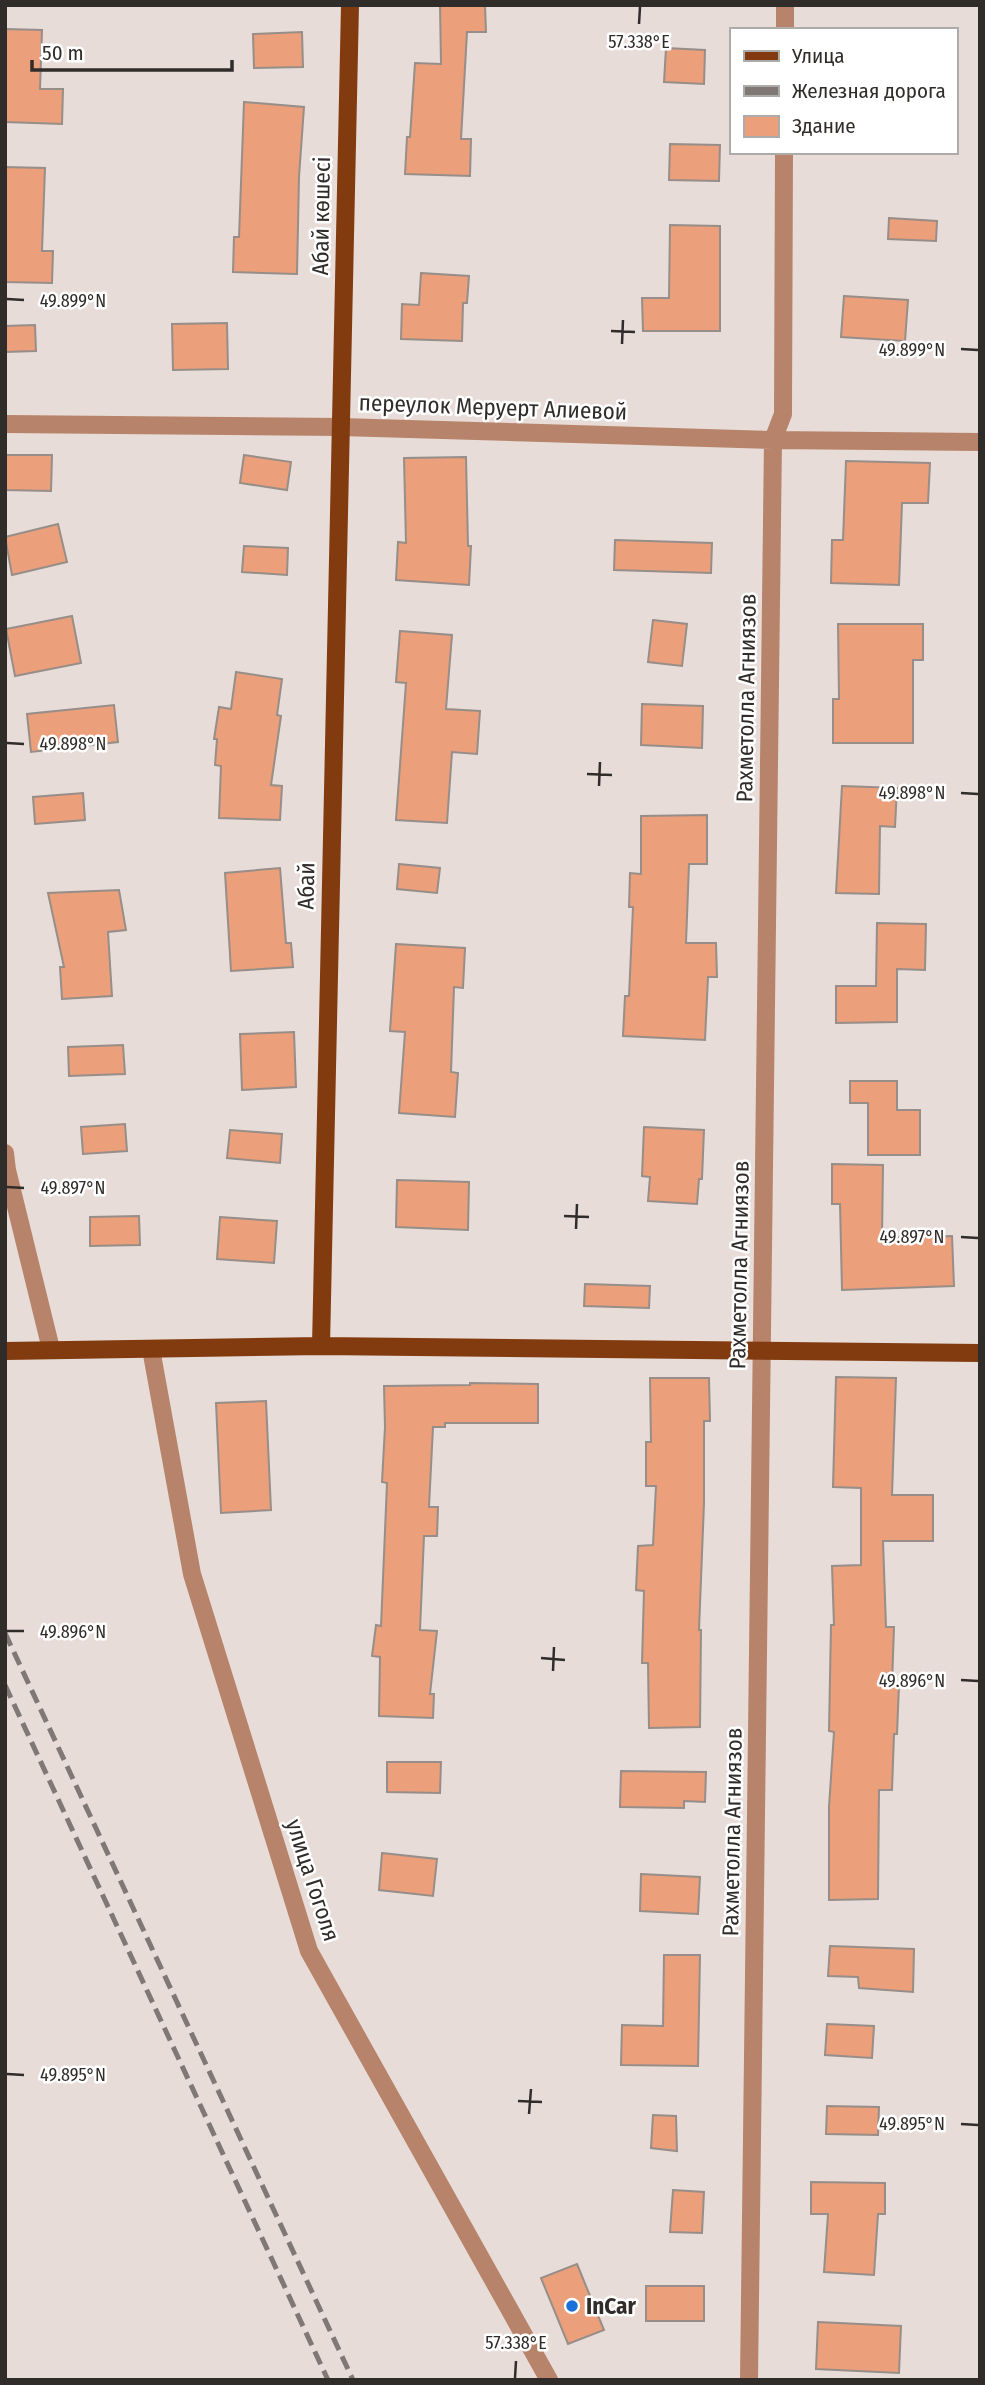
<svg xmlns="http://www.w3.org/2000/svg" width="985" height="2385" font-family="'Fira Sans Condensed',sans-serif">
	<rect width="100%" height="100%" fill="#e7dcd7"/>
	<path fill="#eb9f7a" stroke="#978e89" stroke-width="2" d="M 440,5 L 485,5 L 486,32 L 467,32 L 461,139 L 471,139 L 470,176 L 405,174 L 407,137 L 410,137 L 415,63 L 441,64 Z
		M 5,29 L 42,30 L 40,89 L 63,89 L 62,124 L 5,122 Z
		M 302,32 L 303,67 L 254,68 L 253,34 Z
		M 666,48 L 705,50 L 704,84 L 664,82 Z
		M 244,102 L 304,107 L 299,177 L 297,274 L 233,272 L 234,237 L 239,237 Z
		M 670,144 L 720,145 L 719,181 L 669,180 Z
		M 5,167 L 45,168 L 42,251 L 53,251 L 52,283 L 5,282 Z
		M 889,218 L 937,221 L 936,241 L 888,239 Z
		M 670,225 L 720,226 L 720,331 L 643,331 L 642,298 L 669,298 Z
		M 421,273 L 469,276 L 467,303 L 463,303 L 462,341 L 401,339 L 402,304 L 419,305 Z
		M 844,296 L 908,300 L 905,341 L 841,337 Z
		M 227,323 L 228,369 L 173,370 L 172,324 Z
		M 35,325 L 36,351 L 5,352 L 5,326 Z
		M 5,455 L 52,455 L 51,491 L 5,490 Z
		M 244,455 L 291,462 L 287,490 L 240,483 Z
		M 466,457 L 468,546 L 471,546 L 469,585 L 396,580 L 398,542 L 406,543 L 404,458 Z
		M 846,461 L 930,463 L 928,503 L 902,503 L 899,585 L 831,583 L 832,540 L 843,540 Z
		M 58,524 L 67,562 L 12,575 L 5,537 Z
		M 615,540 L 712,543 L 711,573 L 614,570 Z
		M 244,546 L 288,548 L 287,575 L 242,572 Z
		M 72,616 L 81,663 L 15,676 L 6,629 Z
		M 653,620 L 687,624 L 682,666 L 648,662 Z
		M 838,624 L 923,624 L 923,660 L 913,660 L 913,743 L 833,743 L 833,699 L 839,699 Z
		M 400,631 L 452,635 L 446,709 L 480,711 L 477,754 L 452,752 L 447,823 L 396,820 L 406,683 L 396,682 Z
		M 236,672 L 282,679 L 277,715 L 281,716 L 271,785 L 282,786 L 280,820 L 219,818 L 221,766 L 215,765 L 217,739 L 214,739 L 219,707 L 231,709 Z
		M 642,704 L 703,706 L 702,748 L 641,745 Z
		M 114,705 L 118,742 L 31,752 L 27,714 Z
		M 842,786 L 897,788 L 895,827 L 880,826 L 879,894 L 836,893 Z
		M 83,793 L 85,820 L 35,824 L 33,797 Z
		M 707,815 L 707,864 L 689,864 L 686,943 L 716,943 L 717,977 L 708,977 L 705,1040 L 623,1036 L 625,996 L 629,996 L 633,907 L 629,907 L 630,873 L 641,874 L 641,816 Z
		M 399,864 L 440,868 L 437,893 L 397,889 Z
		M 280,868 L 286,943 L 291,943 L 293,967 L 231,971 L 225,873 Z
		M 119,890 L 126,930 L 108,932 L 112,996 L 62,999 L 60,967 L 64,967 L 48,893 Z
		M 877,923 L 926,924 L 925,970 L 897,969 L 897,1022 L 836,1023 L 836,986 L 876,986 Z
		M 396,944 L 465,948 L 463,988 L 454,987 L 451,1072 L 458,1073 L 455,1117 L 399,1113 L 405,1032 L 390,1031 Z
		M 294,1032 L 296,1087 L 242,1090 L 240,1034 Z
		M 123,1045 L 125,1074 L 69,1076 L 68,1047 Z
		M 850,1081 L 897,1081 L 897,1110 L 920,1110 L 920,1155 L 868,1155 L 868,1103 L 850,1103 Z
		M 125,1124 L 127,1151 L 83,1154 L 81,1127 Z
		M 644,1127 L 704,1130 L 702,1179 L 699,1179 L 697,1204 L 648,1201 L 650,1177 L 642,1176 Z
		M 230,1130 L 282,1134 L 280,1163 L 227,1158 Z
		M 832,1164 L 883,1165 L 882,1238 L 952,1236 L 954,1286 L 842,1290 L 840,1204 L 832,1204 Z
		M 397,1180 L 469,1182 L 468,1230 L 396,1227 Z
		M 139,1216 L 140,1245 L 90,1246 L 90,1217 Z
		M 220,1217 L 277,1221 L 274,1263 L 217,1259 Z
		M 585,1284 L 650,1286 L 649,1308 L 584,1306 Z
		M 836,1377 L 896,1378 L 892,1495 L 933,1495 L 933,1541 L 883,1541 L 886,1627 L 894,1627 L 892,1685 L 899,1685 L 897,1734 L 894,1734 L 892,1790 L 879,1790 L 878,1899 L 829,1900 L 829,1807 L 834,1732 L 829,1731 L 831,1625 L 834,1625 L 832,1566 L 861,1565 L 861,1488 L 833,1487 Z
		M 650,1378 L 709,1378 L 710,1421 L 704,1421 L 704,1503 L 699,1630 L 701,1630 L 700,1727 L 649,1728 L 648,1663 L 642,1663 L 644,1591 L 636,1590 L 638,1546 L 653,1545 L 656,1486 L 646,1486 L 646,1442 L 651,1442 Z
		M 470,1383 L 538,1384 L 538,1423 L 445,1423 L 445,1427 L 433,1427 L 429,1507 L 438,1507 L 437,1536 L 424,1536 L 420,1630 L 437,1631 L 430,1694 L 434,1694 L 433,1718 L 379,1716 L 380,1657 L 372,1656 L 376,1625 L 381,1626 L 387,1483 L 382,1482 L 385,1427 L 384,1386 L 470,1385 Z
		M 266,1401 L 271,1510 L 221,1513 L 216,1403 Z
		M 387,1762 L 441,1762 L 440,1793 L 387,1792 Z
		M 621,1771 L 706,1772 L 705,1802 L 684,1801 L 684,1808 L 620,1807 Z
		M 382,1853 L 437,1859 L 433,1896 L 379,1890 Z
		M 641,1874 L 700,1877 L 698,1914 L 640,1911 Z
		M 830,1946 L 914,1949 L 913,1992 L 859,1988 L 858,1977 L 828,1976 Z
		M 664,1955 L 700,1955 L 698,2066 L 621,2065 L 622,2025 L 663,2026 Z
		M 827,2024 L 874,2026 L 872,2058 L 825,2055 Z
		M 827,2106 L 879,2107 L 878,2135 L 826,2134 Z
		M 653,2115 L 676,2116 L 677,2151 L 651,2148 Z
		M 811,2182 L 885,2183 L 885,2214 L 878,2214 L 874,2275 L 824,2272 L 828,2214 L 811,2214 Z
		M 673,2190 L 704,2192 L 702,2233 L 670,2232 Z
		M 577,2264 L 604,2330 L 568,2344 L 541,2278 Z
		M 646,2286 L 704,2286 L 704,2321 L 646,2321 Z
		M 818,2322 L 901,2326 L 899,2373 L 816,2369 Z"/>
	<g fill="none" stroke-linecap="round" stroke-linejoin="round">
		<path stroke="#b7836a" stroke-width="18" d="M 785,30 L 785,5
			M 5,424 L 341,427 L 773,440 L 980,442
			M 5,1153 L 7,1170 L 51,1349
			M 151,1349 L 192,1574 L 309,1951 L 549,2380
			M 749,2380 L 773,440 L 783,414 L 784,152"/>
		<path stroke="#823a0f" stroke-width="18" d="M 321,1346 L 350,5
			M 5,1351 L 321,1346 L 980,1353"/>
		<path stroke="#7f7874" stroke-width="5" stroke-dasharray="14 7" stroke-linecap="butt" d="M 5,1633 L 353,2380
			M 5,1685 L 328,2380"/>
	</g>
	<path fill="none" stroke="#302c2a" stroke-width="2.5" d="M 639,24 L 640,7M 7,299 L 24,300M 611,331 L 635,332M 622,344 L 623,320M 961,349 L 978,350M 7,743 L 24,744M 587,774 L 612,775M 599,786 L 600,762M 961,793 L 978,794M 7,1187 L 24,1188M 564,1216 L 589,1217M 576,1229 L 577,1204M 961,1237 L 978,1238M 7,1631 L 24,1631M 541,1658 L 565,1660M 553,1671 L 554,1647M 961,1680 L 978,1681M 7,2074 L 24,2075M 518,2101 L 542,2102M 529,2114 L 531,2089M 961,2124 L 978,2125M 515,2378 L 516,2361"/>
	<circle fill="#1b70da" stroke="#fff" stroke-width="2.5" cx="572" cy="2306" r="7"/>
	<g text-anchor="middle" stroke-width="5" stroke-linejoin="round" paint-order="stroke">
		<g font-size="23" fill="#302c2a" stroke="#fff">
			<text transform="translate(321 216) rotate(-89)" y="8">Абай көшесі</text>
			<text transform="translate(493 407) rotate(2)" y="8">переулок Меруерт Алиевой</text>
			<text transform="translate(746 698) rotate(-89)" y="8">Рахметолла Агниязов</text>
			<text transform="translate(306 886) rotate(-89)" y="8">Абай</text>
			<text transform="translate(739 1265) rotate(-89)" y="8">Рахметолла Агниязов</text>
			<text transform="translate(732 1832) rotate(-89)" y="8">Рахметолла Агниязов</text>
			<text transform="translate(313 1880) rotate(72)" y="8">улица Гоголя</text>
		</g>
		<g font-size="23" font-weight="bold" fill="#302c2a" stroke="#fff" text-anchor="start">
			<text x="586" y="2314">InCar</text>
		</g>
	</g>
	<g font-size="18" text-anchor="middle" fill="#302c2a" stroke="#fff" stroke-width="5" stroke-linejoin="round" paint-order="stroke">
		<text x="639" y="48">57.338°E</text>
		<text x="73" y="307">49.899°N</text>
		<text x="912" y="356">49.899°N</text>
		<text x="73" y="750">49.898°N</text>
		<text x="912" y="799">49.898°N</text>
		<text x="73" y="1194">49.897°N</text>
		<text x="912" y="1243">49.897°N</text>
		<text x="73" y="1638">49.896°N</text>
		<text x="912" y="1687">49.896°N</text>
		<text x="73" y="2081">49.895°N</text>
		<text x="912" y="2130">49.895°N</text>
		<text x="516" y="2349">57.338°E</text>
	</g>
	<rect width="985" height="2385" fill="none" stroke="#302c2a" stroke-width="14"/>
	<rect x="730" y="28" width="228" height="126" fill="#ffffff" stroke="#acabaa" stroke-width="2"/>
	<rect x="744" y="51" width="35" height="10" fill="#823a0f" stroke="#acabaa" stroke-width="2"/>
	<text x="792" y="63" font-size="21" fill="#302c2a">Улица</text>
	<rect x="744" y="86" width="35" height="10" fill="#7f7874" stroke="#acabaa" stroke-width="2"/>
	<text x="792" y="98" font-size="21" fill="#302c2a">Железная дорога</text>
	<rect x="744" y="116" width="35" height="21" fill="#eb9f7a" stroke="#acabaa" stroke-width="2"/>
	<text x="792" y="133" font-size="21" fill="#302c2a">Здание</text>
	<path d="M32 60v10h200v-10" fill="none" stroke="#302c2a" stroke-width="3.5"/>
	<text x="42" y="60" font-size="21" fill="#302c2a" stroke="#ffffff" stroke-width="5" paint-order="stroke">50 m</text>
</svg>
